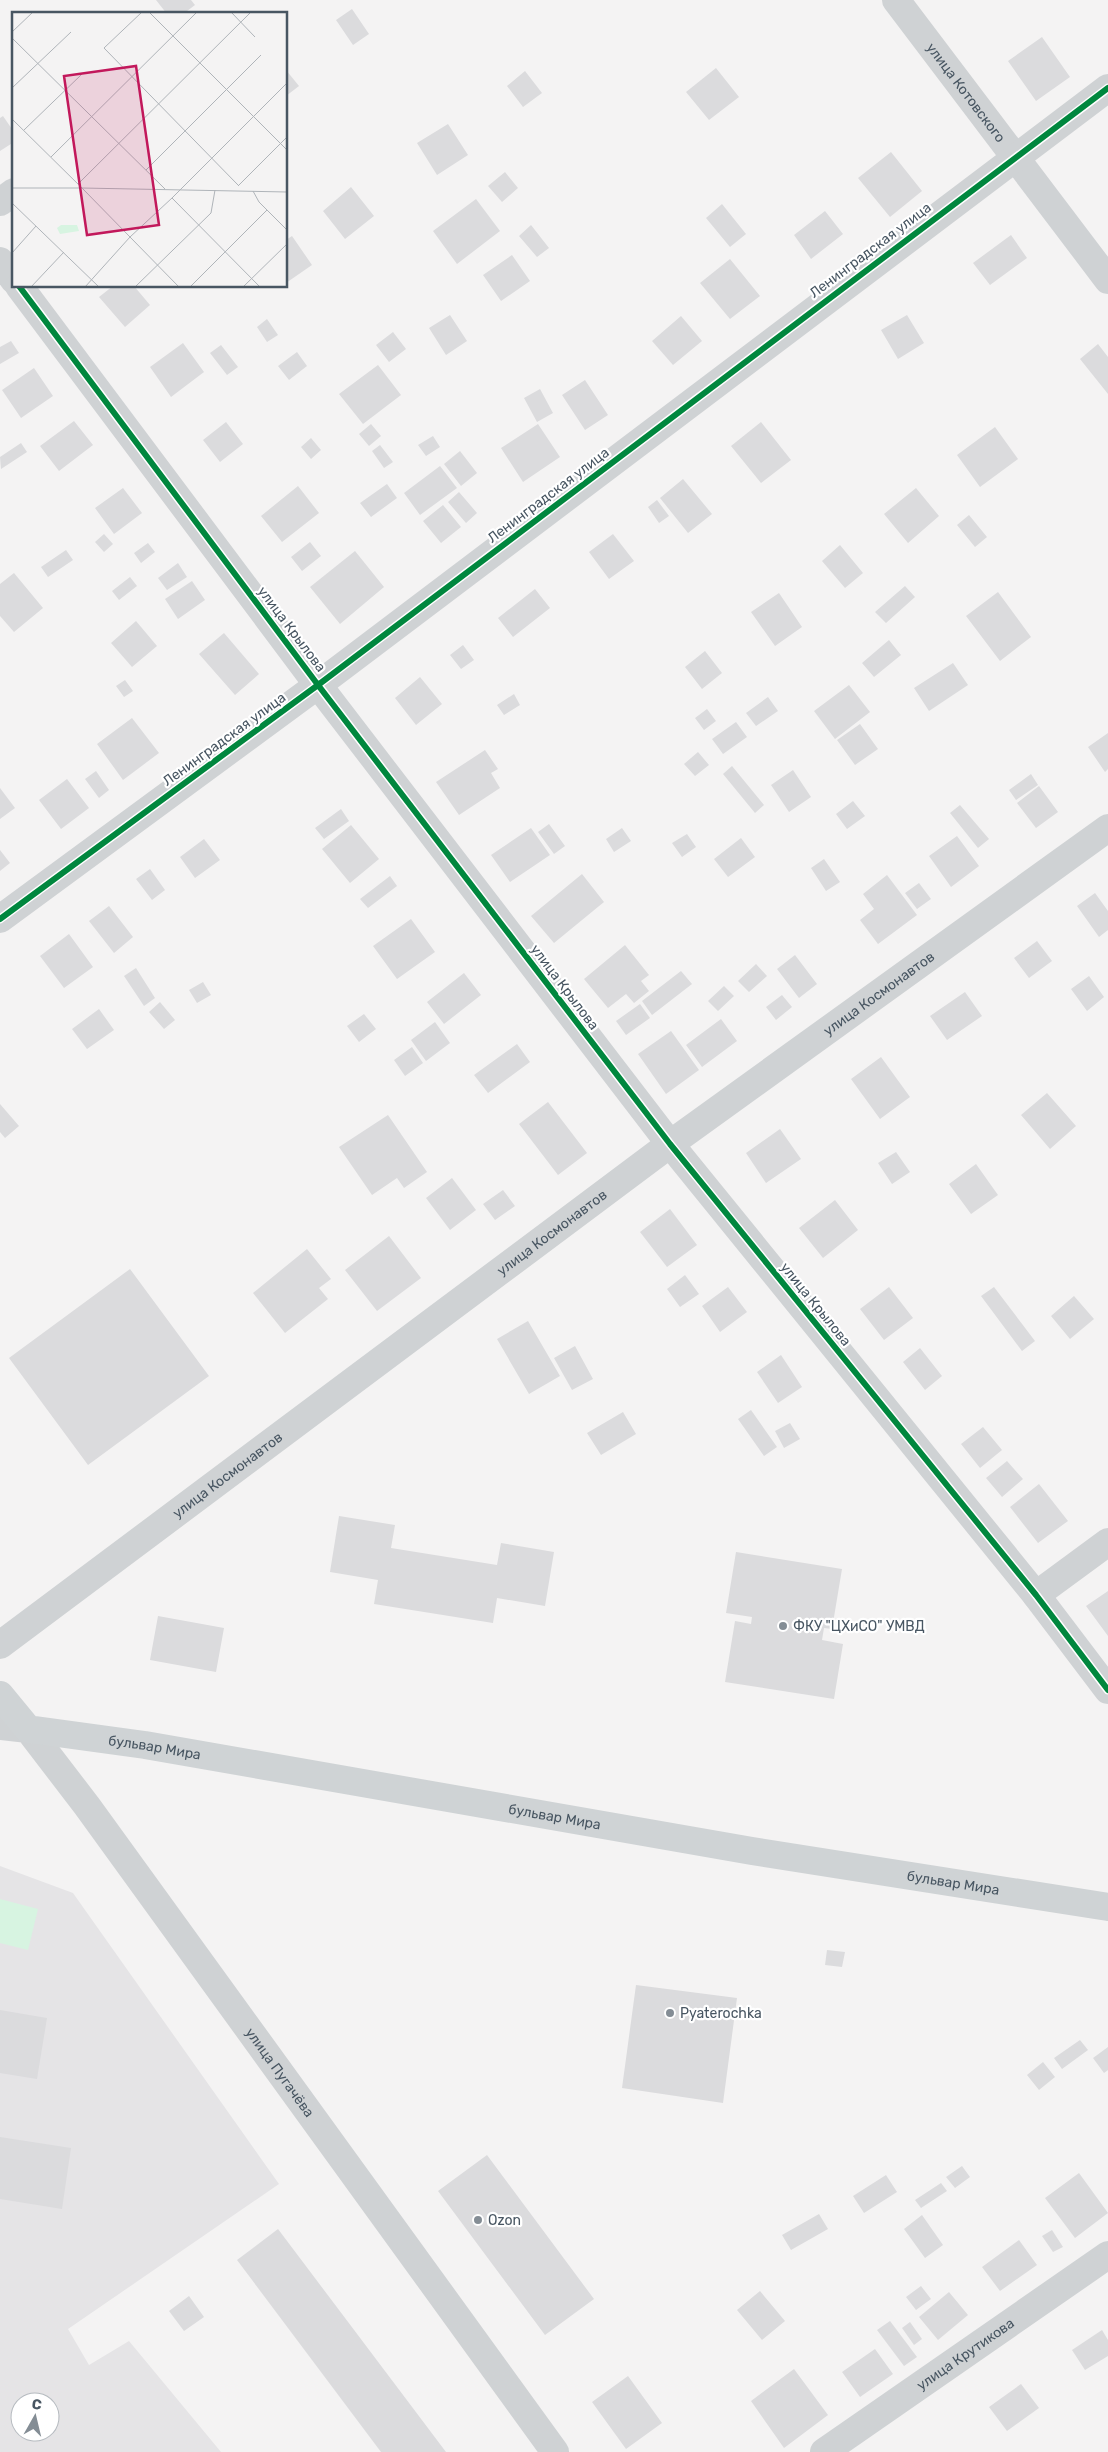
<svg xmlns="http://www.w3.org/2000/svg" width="1108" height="2452" font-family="Rubik,sans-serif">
	<rect width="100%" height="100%" fill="#f4f3f3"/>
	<path fill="#e5e4e6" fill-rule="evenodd" d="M 0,1866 L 73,1893 L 279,2184 L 68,2329 L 89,2365 L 129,2341 L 221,2452 L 0,2452 ZM 20,2402 L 50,2402 L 50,2432 L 20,2432 Z"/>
	<path fill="#d7f4e1" d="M 0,1899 L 38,1909 L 28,1950 L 0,1943 Z"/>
	<path fill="#dbdbdd" d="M 156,0 L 191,0 L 195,5 L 183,14 L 167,14 Z
		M 352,9 L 369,34 L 353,45 L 336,20 Z
		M 1042,37 L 1070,77 L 1036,101 L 1008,61 Z
		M 716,68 L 739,97 L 709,120 L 686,92 Z
		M 286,70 L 299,86 L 286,96 Z
		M 525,71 L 542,93 L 523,107 L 507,86 Z
		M 3,116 L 14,132 L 14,142 L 0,151 L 0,118 Z
		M 448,124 L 468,155 L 437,175 L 417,143 Z
		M 891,152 L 922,191 L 890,217 L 858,178 Z
		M 505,172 L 518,188 L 502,202 L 488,186 Z
		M 351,187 L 374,216 L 345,239 L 323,211 Z
		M 476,199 L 500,231 L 457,264 L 433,231 Z
		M 722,204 L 746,234 L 730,247 L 706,218 Z
		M 825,211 L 843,234 L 811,259 L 794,235 Z
		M 531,225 L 549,248 L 537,257 L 519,236 Z
		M 1011,235 L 1027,258 L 990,285 L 973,263 Z
		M 292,236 L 312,265 L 286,283 L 286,240 Z
		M 512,255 L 530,281 L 501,301 L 483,275 Z
		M 730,259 L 760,296 L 730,319 L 700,283 Z
		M 113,286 L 134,286 L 150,305 L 125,327 L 99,297 Z
		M 450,315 L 467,341 L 446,355 L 429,328 Z
		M 907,315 L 924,343 L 898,359 L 881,330 Z
		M 681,316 L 702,341 L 673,365 L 652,341 Z
		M 267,319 L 278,335 L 267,342 L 257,327 Z
		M 393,332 L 406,349 L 389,362 L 376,345 Z
		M 11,341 L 19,353 L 0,364 L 0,347 Z
		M 183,343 L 204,372 L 171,397 L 150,367 Z
		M 1098,344 L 1108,357 L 1108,394 L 1080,359 Z
		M 221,345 L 238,367 L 227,375 L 210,353 Z
		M 297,352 L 307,366 L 289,380 L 278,366 Z
		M 378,365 L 401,395 L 363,424 L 339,394 Z
		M 34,368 L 53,396 L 21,418 L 2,390 Z
		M 585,380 L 608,415 L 585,430 L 562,395 Z
		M 540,389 L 553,413 L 537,422 L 524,398 Z
		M 74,421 L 93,445 L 59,471 L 40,446 Z
		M 226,422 L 243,444 L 220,462 L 203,440 Z
		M 761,422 L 791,460 L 761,483 L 731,446 Z
		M 371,424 L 381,436 L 369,446 L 359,434 Z
		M 538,424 L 560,457 L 523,482 L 501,448 Z
		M 995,427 L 1018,459 L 980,487 L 957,455 Z
		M 433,436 L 440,447 L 426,456 L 418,445 Z
		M 311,438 L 321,450 L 311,459 L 301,447 Z
		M 21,443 L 27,452 L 1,469 L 0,457 Z
		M 380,445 L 393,462 L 384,468 L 372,451 Z
		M 460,451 L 477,473 L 461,486 L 444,464 Z
		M 440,466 L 457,488 L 420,515 L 404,493 Z
		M 683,479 L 712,514 L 688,533 L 660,498 Z
		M 387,484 L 397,498 L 371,517 L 360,503 Z
		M 298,486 L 319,513 L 282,542 L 261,516 Z
		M 123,488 L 142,513 L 114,534 L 95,508 Z
		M 916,488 L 939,516 L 908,543 L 884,514 Z
		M 459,492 L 477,513 L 466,523 L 448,502 Z
		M 657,500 L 669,516 L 659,523 L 648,507 Z
		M 443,505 L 461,527 L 441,543 L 423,521 Z
		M 969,515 L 987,537 L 975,547 L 957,525 Z
		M 104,534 L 113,544 L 104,552 L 95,542 Z
		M 613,534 L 634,561 L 609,579 L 589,552 Z
		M 310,542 L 321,556 L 302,571 L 291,557 Z
		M 148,543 L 155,552 L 141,563 L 134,553 Z
		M 840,545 L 863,573 L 845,588 L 822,561 Z
		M 66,550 L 73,560 L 48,577 L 41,567 Z
		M 355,551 L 384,587 L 340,624 L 310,587 Z
		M 178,563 L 187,577 L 167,590 L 158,578 Z
		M 14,573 L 43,608 L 14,632 L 0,616 L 0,584 Z
		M 130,577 L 137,586 L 119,600 L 112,591 Z
		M 192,581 L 205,600 L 178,619 L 165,599 Z
		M 905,586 L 915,597 L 886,623 L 875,612 Z
		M 535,589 L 550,608 L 513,637 L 498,618 Z
		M 998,592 L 1031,637 L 1000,661 L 966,616 Z
		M 779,593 L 802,627 L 775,646 L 751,612 Z
		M 136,621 L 157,646 L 132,667 L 111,643 Z
		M 224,633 L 259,674 L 235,695 L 199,654 Z
		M 889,640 L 901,655 L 874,677 L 862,663 Z
		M 463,645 L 474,660 L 461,669 L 450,655 Z
		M 705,651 L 722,673 L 702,689 L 685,667 Z
		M 953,663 L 968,685 L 929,711 L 914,688 Z
		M 420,677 L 442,704 L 416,725 L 395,698 Z
		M 125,680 L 133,691 L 124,697 L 116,686 Z
		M 849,685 L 870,712 L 835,739 L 814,711 Z
		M 514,694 L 520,705 L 504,715 L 497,705 Z
		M 768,697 L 778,711 L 756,726 L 746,713 Z
		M 707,709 L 716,721 L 704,730 L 695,718 Z
		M 132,718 L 159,753 L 123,780 L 97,744 Z
		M 736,722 L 747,737 L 723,754 L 712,739 Z
		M 860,724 L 878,749 L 855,765 L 837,740 Z
		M 1108,733 L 1108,769 L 1105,772 L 1088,747 Z
		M 485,750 L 498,769 L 491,773 L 500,788 L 459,815 L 436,782 Z
		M 698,752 L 709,765 L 695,776 L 684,764 Z
		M 732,766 L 764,805 L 755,813 L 723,774 Z
		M 793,770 L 811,797 L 789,812 L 771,785 Z
		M 96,771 L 109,790 L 99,798 L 85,779 Z
		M 1031,774 L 1038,785 L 1016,800 L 1009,790 Z
		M 67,779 L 89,808 L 61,829 L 39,800 Z
		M 1039,786 L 1058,812 L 1036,828 L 1017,803 Z
		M 0,788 L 15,808 L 0,819 Z
		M 853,801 L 865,816 L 847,829 L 836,814 Z
		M 960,805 L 989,839 L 978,848 L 950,813 Z
		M 341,809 L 349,821 L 324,839 L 315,828 Z
		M 549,824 L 565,846 L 554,854 L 538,832 Z
		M 351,825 L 379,859 L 350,883 L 322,849 Z
		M 531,828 L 550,855 L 510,882 L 491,855 Z
		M 622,828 L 631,841 L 614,852 L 606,839 Z
		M 687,834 L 696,847 L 682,857 L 672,843 Z
		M 957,836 L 979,866 L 951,887 L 929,856 Z
		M 741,838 L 755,857 L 728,877 L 714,859 Z
		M 204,839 L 220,860 L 195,878 L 180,857 Z
		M 0,850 L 10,863 L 0,871 Z
		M 824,859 L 840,882 L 826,891 L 811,868 Z
		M 150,869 L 165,890 L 152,900 L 136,879 Z
		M 582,874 L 604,902 L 554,943 L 531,916 Z
		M 887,875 L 917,915 L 878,944 L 860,920 L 874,909 L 863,894 Z
		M 390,876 L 397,886 L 368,908 L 360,899 Z
		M 919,883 L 931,899 L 917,909 L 905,893 Z
		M 1095,893 L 1108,911 L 1108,930 L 1099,937 L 1077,906 Z
		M 109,906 L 133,937 L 114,953 L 89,921 Z
		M 411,919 L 435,952 L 397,979 L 373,946 Z
		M 69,934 L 93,967 L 64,988 L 40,956 Z
		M 1037,941 L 1052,961 L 1029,978 L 1014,958 Z
		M 625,945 L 649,975 L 641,981 L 649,991 L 634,1003 L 626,994 L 608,1008 L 584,979 Z
		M 795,955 L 817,984 L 799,998 L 777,969 Z
		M 756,964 L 767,976 L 749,992 L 738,981 Z
		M 136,968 L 155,998 L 144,1006 L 124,976 Z
		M 681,971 L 692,984 L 652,1015 L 642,1001 Z
		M 464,973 L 481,995 L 444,1024 L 427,1002 Z
		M 1089,976 L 1104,997 L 1087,1011 L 1071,989 Z
		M 203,982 L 211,995 L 197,1003 L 189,990 Z
		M 724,986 L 734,996 L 718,1011 L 708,1001 Z
		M 965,992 L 982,1016 L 947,1040 L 930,1016 Z
		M 782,995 L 792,1007 L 776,1020 L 766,1007 Z
		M 160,1002 L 175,1020 L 164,1029 L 149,1012 Z
		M 640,1004 L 650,1018 L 626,1035 L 616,1021 Z
		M 99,1009 L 114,1030 L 87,1049 L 72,1029 Z
		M 364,1014 L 376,1029 L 359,1042 L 347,1026 Z
		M 721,1019 L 737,1041 L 702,1067 L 686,1045 Z
		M 435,1022 L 450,1043 L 426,1061 L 411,1040 Z
		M 671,1031 L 699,1070 L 666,1094 L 638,1054 Z
		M 517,1044 L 530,1062 L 488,1093 L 474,1075 Z
		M 412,1047 L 423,1063 L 405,1076 L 394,1060 Z
		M 881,1057 L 910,1097 L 880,1119 L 851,1079 Z
		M 1047,1093 L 1076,1126 L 1050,1149 L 1021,1115 Z
		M 548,1102 L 587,1153 L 558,1175 L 519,1124 Z
		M 0,1104 L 19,1126 L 5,1138 L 0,1132 Z
		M 388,1115 L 427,1172 L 404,1188 L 397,1178 L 372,1195 L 339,1147 Z
		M 780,1129 L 801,1159 L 766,1183 L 746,1153 Z
		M 896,1152 L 910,1172 L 892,1184 L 878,1163 Z
		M 976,1164 L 998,1195 L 971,1214 L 949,1184 Z
		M 452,1178 L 476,1210 L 450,1230 L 426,1198 Z
		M 503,1190 L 515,1206 L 495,1220 L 483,1204 Z
		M 835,1200 L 858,1230 L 823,1258 L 799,1228 Z
		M 670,1209 L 697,1245 L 667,1267 L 640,1232 Z
		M 389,1236 L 421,1278 L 377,1311 L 345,1270 Z
		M 307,1249 L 331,1279 L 319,1288 L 328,1299 L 285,1333 L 253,1293 Z
		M 130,1269 L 209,1376 L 88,1465 L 9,1358 Z
		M 685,1275 L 699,1294 L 680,1307 L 667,1289 Z
		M 728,1287 L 747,1312 L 720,1332 L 702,1306 Z
		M 889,1287 L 913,1318 L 884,1340 L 860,1309 Z
		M 994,1287 L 1035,1341 L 1022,1351 L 981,1296 Z
		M 1074,1296 L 1094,1319 L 1070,1339 L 1051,1316 Z
		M 528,1321 L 560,1376 L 529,1394 L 497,1339 Z
		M 575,1346 L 593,1379 L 572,1390 L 554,1358 Z
		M 920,1348 L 942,1376 L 925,1390 L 903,1362 Z
		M 781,1355 L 802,1387 L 778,1403 L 757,1372 Z
		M 751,1410 L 777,1447 L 764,1456 L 738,1419 Z
		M 623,1412 L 636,1434 L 601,1455 L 587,1433 Z
		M 790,1423 L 800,1439 L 784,1448 L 775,1431 Z
		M 983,1427 L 1002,1450 L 980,1468 L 961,1444 Z
		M 1007,1461 L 1023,1479 L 1002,1497 L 986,1478 Z
		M 1039,1484 L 1068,1521 L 1038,1543 L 1010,1507 Z
		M 339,1516 L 395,1525 L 391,1548 L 497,1565 L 501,1543 L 554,1552 L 545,1606 L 497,1598 L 493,1623 L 374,1604 L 378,1580 L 330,1572 Z
		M 736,1552 L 842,1569 L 832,1629 L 824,1628 L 822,1640 L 843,1644 L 834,1699 L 725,1682 L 735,1621 L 751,1624 L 752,1617 L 726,1613 Z
		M 1108,1591 L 1108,1636 L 1086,1606 Z
		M 158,1616 L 224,1628 L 216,1672 L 150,1660 Z
		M 827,1950 L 845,1952 L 842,1967 L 825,1965 Z
		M 636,1985 L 737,1998 L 723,2103 L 622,2088 Z
		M 0,2010 L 47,2018 L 37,2079 L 0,2073 Z
		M 1080,2040 L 1088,2050 L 1062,2069 L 1054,2058 Z
		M 1108,2047 L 1108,2070 L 1104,2073 L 1093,2058 Z
		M 1043,2062 L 1055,2077 L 1039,2090 L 1027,2075 Z
		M 0,2137 L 71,2148 L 62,2209 L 0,2199 Z
		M 487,2155 L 594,2299 L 545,2335 L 438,2191 Z
		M 962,2166 L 970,2177 L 955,2188 L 946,2177 Z
		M 1079,2173 L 1108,2213 L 1075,2238 L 1045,2198 Z
		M 886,2175 L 897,2192 L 864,2213 L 853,2196 Z
		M 941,2183 L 947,2191 L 921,2208 L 915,2200 Z
		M 819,2214 L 828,2229 L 791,2250 L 782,2235 Z
		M 922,2215 L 943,2245 L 925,2258 L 904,2229 Z
		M 278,2229 L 446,2452 L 381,2452 L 237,2260 Z
		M 1052,2230 L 1063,2247 L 1053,2252 L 1042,2236 Z
		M 1019,2240 L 1037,2265 L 1000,2291 L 982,2267 Z
		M 921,2286 L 931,2299 L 916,2310 L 906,2297 Z
		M 760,2291 L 785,2321 L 762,2340 L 737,2310 Z
		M 949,2292 L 968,2315 L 938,2340 L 919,2317 Z
		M 189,2296 L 204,2317 L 184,2331 L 169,2311 Z
		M 890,2321 L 917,2357 L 904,2366 L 877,2330 Z
		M 910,2322 L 922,2339 L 914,2345 L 902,2328 Z
		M 1102,2330 L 1108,2340 L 1108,2356 L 1085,2370 L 1072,2350 Z
		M 875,2349 L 893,2374 L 860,2397 L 842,2372 Z
		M 794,2369 L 828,2415 L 784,2448 L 751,2401 Z
		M 628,2376 L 662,2423 L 626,2449 L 592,2402 Z
		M 1021,2384 L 1039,2408 L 1007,2431 L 989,2407 Z"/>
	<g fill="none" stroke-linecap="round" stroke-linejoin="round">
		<g stroke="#cfd2d4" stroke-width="28">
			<path id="s1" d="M 896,0 L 1108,280"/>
			<path d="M 0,202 L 14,192"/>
			<path d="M 0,261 L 14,280"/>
			<path d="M 19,286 L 318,685 L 670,1144 L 1036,1595 L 1108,1690"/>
			<path d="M 0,919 L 318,685 L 1108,88"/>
			<path d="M 1036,1595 L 1108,1542"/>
			<path id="s2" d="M 824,2452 L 1108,2255"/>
		</g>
		<g stroke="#cfd2d4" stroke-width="28">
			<path id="s3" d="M 0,1645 L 670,1144 L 1108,828"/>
			<path id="s4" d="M 0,1726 L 28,1729 L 87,1806 L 555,2452"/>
		</g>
		<path stroke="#cfd3d5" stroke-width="28" id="s5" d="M 0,1695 L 28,1729 L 145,1745 L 752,1851 L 1108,1907"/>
		<defs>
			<path id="cycleway" d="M 19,286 L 318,685 L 670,1144 L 1036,1595 L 1108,1690
				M 0,919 L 318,685 L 1108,88"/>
		</defs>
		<use href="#cycleway" stroke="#fff" stroke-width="9"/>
		<use href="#cycleway" stroke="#00873e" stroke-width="6"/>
	</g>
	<g fill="#848d95" stroke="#fff" stroke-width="2">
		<circle cx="783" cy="1626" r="5"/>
		<circle cx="670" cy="2013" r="5"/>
		<circle cx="478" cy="2220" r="5"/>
	</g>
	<g text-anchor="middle" stroke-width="4.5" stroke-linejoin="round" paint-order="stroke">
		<g font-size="14" fill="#485662" stroke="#fff">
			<text dy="5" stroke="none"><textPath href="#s1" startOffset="116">улица Котовского</textPath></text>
			<text transform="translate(870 250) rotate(-37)" y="5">Ленинградская улица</text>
			<text transform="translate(548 495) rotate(-37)" y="5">Ленинградская улица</text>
			<text transform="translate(292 629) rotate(53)" y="5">улица Крылова</text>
			<text transform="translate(224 739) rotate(-36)" y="5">Ленинградская улица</text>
			<text transform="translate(565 987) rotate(53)" y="5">улица Крылова</text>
			<text dy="5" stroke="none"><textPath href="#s3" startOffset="1094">улица Космонавтов</textPath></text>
			<text dy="5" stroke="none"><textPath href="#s3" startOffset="689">улица Космонавтов</textPath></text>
			<text transform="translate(816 1304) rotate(51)" y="5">улица Крылова</text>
			<text dy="5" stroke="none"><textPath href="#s3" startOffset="284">улица Космонавтов</textPath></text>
			<text dy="5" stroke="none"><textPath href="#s5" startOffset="172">бульвар Мира</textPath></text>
			<text dy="5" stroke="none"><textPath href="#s5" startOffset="578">бульвар Мира</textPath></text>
			<text dy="5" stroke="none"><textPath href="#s5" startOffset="982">бульвар Мира</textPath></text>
			<text dy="5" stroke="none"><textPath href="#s4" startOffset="454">улица Пугачёва</textPath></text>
			<text dy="5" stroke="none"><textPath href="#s2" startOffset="172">улица Крутикова</textPath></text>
		</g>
		<g font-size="14" fill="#485662" stroke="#fff" text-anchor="start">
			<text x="793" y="1631">ФКУ "ЦХиСО" УМВД</text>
			<text x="680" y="2018">Pyaterochka</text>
			<text x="488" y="2225">Ozon</text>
		</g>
	</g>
	<g transform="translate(12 12)">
		<rect width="275" height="275" fill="#f4f3f3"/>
		<path d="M 49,213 L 65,213 L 67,219 L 48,222 L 45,216 Z" fill="#d7f4e1"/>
		<path fill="none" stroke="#afb4b9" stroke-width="1" d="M 130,0 L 92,36 L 226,173M 137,0 L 275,138M 219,0 L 243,25M 0,20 L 21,0M 0,26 L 153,177M 0,76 L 59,20M 0,107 L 70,176 L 275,180M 12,118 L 70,62M 39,145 L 185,0M 134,158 L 249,43M 66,172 L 239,0M 226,174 L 275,125M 0,176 L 70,176 L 167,275M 241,179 L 247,190 L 275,218M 0,191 L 87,275M 0,241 L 24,214M 19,275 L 52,240M 73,275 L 118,225 L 160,186M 123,275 L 199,201 L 203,178M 178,275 L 255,198M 231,275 L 275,232M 248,275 L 160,186 L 275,71"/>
		<path fill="#c2185b" fill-opacity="0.15" stroke="#c2185b" stroke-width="2.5" d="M 124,54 L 147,213 L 75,223 L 52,64 Z"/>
		<rect width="275" height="275" fill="none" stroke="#485662" stroke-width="2.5"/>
	</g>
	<g transform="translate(35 2417) rotate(8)"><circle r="24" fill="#ffffff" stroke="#b6bbc0"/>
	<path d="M0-4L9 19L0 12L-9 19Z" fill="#848d95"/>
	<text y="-8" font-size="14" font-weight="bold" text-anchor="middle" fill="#485662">С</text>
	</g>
</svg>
